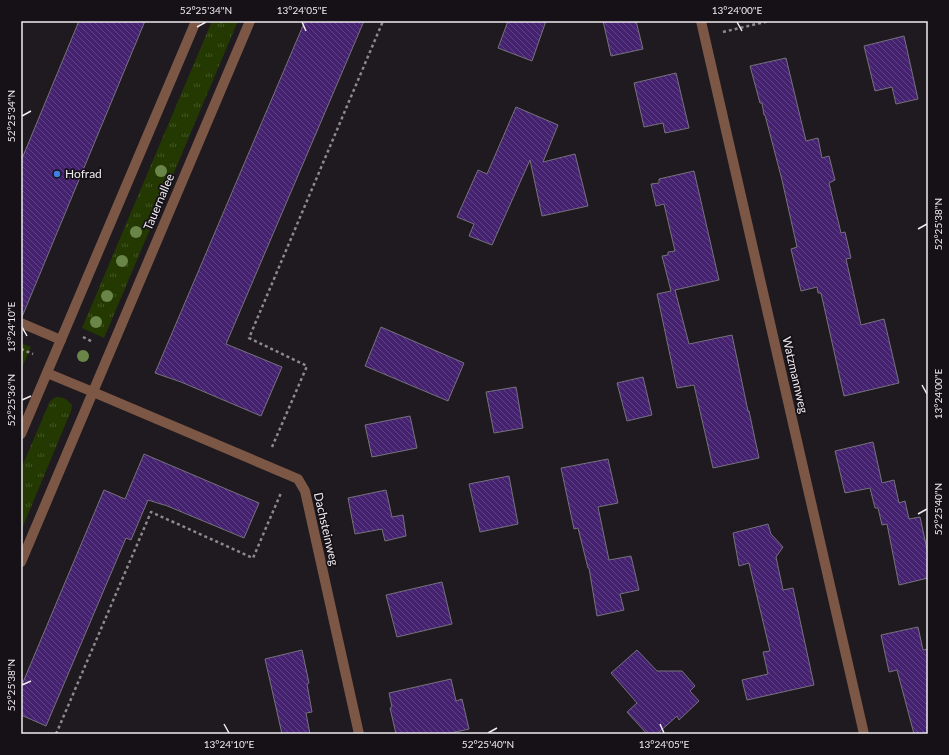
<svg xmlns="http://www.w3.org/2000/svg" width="949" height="755" font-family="Lato,sans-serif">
	<defs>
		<pattern id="grass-tufts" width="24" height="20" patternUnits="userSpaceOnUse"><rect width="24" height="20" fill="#233901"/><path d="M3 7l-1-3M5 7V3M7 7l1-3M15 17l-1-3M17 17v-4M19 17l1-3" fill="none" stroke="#435626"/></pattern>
		<pattern id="building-back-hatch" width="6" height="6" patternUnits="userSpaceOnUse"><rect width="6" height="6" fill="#452270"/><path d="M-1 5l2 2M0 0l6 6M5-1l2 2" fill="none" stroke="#604285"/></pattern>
	</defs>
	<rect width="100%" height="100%" fill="#1f1a20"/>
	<path fill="url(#grass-tufts)" d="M 212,21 L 238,21 L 104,338 L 82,328 Z
		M 56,397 C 63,397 67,399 72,405 L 71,411 L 21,531 L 21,469 L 50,401 Z"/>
	<path fill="#233901" d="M 21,343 L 31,347 L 21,370 Z"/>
	<path fill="url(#building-back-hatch)" stroke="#75727b" d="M 79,21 L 145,21 L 22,317 L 21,317 L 21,161 Z
		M 305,21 L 364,21 L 226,344 L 282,367 L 261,416 L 181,382 L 155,373 Z
		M 508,21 L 546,21 L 532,61 L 498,48 Z
		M 603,21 L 636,21 L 643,49 L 611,56 Z
		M 904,36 L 918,99 L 896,104 L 892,87 L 875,91 L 864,46 Z
		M 786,58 L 806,141 L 818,138 L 822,158 L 829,156 L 835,180 L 829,183 L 841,233 L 845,232 L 851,258 L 846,259 L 861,325 L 884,319 L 899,383 L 844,396 L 821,293 L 818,293 L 817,287 L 801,291 L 791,249 L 797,247 L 782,180 L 765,115 L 764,115 L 762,103 L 760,103 L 750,66 Z
		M 676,73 L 689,128 L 665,133 L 663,123 L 644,127 L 634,83 Z
		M 516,107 L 558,125 L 543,162 L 575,154 L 588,206 L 542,216 L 530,160 L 492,245 L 469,236 L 474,224 L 457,217 L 478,170 L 487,174 Z
		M 694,171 L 719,280 L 675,290 L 689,344 L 732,335 L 748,411 L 749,411 L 759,458 L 713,468 L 694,385 L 677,388 L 657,294 L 671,291 L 662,256 L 668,255 L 668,252 L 675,251 L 664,204 L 656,206 L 651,184 L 659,183 L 659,179 Z
		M 381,327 L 464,363 L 448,401 L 365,366 Z
		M 643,377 L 652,415 L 627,421 L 617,383 Z
		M 516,387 L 523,428 L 494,433 L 486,392 Z
		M 410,416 L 417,448 L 372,457 L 365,425 Z
		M 873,442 L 882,483 L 894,480 L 899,503 L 905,501 L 909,519 L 920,517 L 928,554 L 928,578 L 899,585 L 887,524 L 882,525 L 878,508 L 875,508 L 870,488 L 845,493 L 835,451 Z
		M 144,454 L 259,503 L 244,538 L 165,505 L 164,505 L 148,500 L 131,540 L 126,538 L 46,726 L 21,715 L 21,687 L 104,490 L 125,499 Z
		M 608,459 L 618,503 L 598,507 L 609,560 L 631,556 L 639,590 L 620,594 L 624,610 L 597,616 L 589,568 L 588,568 L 578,528 L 574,529 L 561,468 Z
		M 509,476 L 518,524 L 480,532 L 469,484 Z
		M 386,490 L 392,517 L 403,515 L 406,536 L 385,541 L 382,529 L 355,534 L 348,498 Z
		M 768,524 L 771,534 L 783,547 L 776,557 L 783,590 L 793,588 L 814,685 L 747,700 L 742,680 L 768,674 L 763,652 L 770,651 L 749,563 L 739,566 L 733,533 Z
		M 442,582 L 452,624 L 397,637 L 386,595 Z
		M 918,627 L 923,650 L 928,649 L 928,734 L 914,734 L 897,670 L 889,672 L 881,635 Z
		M 302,650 L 309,683 L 307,684 L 312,712 L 306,713 L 310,734 L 282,734 L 265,659 Z
		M 637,650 L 657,671 L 682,671 L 695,686 L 690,691 L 699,701 L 679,720 L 677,716 L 657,734 L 647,734 L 627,712 L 637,703 L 611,673 Z
		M 451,679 L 456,701 L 462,699 L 469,729 L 447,734 L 396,734 L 390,708 L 392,707 L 389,693 Z"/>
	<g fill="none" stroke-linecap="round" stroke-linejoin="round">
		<path stroke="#8d898e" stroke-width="2.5" stroke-dasharray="3 3" stroke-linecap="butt" d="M 723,32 L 769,21
			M 83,337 L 93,342
			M 21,349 L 33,354
			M 272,447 L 307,366 L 249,338 L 383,21
			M 56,734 L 151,512 L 253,558 L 281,493"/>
		<path stroke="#7d5745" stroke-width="10" d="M 701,21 L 864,734
			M 21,323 L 61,340
			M 93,392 L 298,479 L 305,491 L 359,734"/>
		<path stroke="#7d5745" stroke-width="10" d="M 47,373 L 93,392
			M 21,434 L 196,21
			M 21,562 L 250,21"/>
	</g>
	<g fill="#698548">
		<circle cx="161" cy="171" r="6"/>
		<circle cx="136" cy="232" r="6"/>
		<circle cx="122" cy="261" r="6"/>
		<circle cx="107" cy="296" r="6"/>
		<circle cx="96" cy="322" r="6"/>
		<circle cx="83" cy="356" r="6"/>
	</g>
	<path fill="none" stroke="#efebf0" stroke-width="1.5" d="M 302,22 L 306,31M 737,22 L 742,31M 197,27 L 206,22M 22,116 L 31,111M 918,229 L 927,224M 22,327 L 27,336M 922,385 L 927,394M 22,400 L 31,396M 918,514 L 927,509M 22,685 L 31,681M 224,724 L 229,733M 660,724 L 664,733M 488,733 L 497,728"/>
	<circle fill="#3f7fe0" stroke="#151117" stroke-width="1.5" cx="57" cy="174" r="4"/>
	<g text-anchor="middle" stroke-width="3.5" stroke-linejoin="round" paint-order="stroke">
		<g font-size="12" fill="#efebf0" stroke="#151117" text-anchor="start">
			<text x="65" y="178">Hofrad</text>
		</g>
		<g font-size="12" fill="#efebf0" stroke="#151117">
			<text transform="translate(159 202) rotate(-67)" y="4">Tauernallee</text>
			<text transform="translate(795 375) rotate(77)" y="4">Watzmannweg</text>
			<text transform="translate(326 529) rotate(77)" y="4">Dachsteinweg</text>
		</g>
	</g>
	<rect width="949" height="755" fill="none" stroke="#151117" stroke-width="44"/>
	<rect x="22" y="22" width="905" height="711" fill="none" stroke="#efebf0" stroke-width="1.5"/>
	<g font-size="10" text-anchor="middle" fill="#efebf0">
		<text x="206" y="14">52°25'34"N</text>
		<text x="302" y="14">13°24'05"E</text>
		<text x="737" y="14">13°24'00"E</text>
		<text transform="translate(11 116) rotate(-90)" y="4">52°25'34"N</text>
		<text transform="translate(938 224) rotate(-90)" y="4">52°25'38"N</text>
		<text transform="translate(11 327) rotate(-90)" y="4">13°24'10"E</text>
		<text transform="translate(938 394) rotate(-90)" y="4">13°24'00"E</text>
		<text transform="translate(11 400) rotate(-90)" y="4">52°25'36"N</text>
		<text transform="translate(938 509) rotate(-90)" y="4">52°25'40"N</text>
		<text transform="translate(11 685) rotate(-90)" y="4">52°25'38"N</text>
		<text x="229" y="748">13°24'10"E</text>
		<text x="488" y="748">52°25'40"N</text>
		<text x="664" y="748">13°24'05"E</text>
	</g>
</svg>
